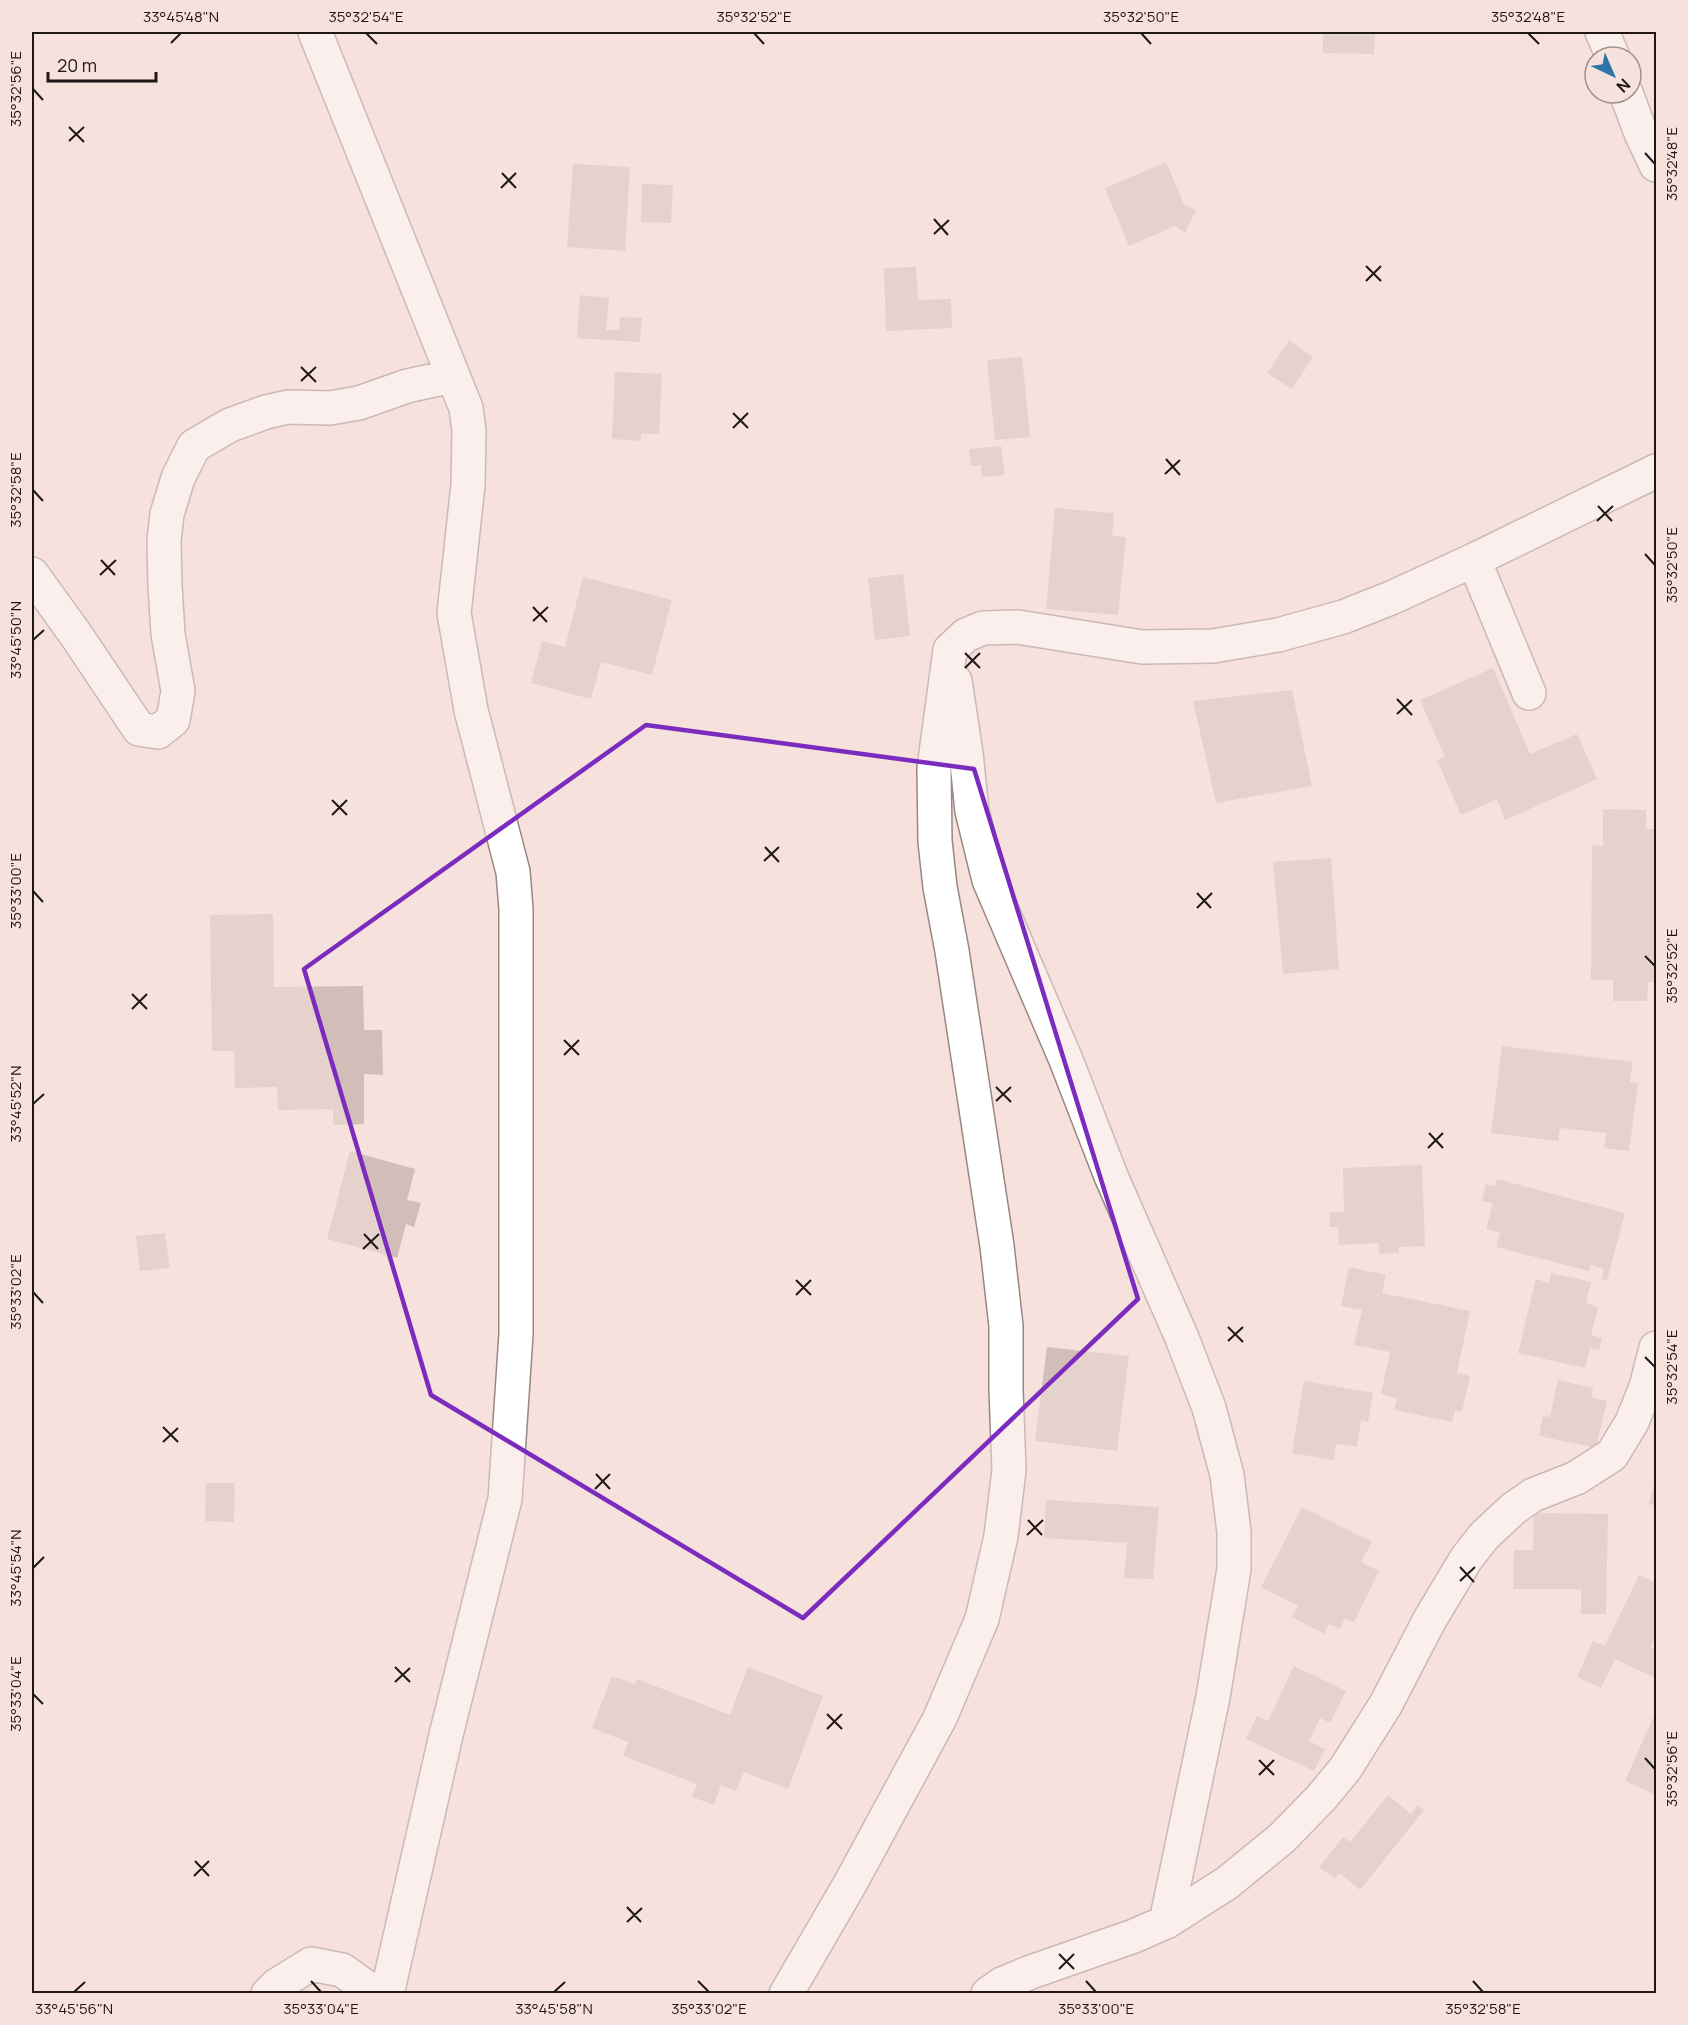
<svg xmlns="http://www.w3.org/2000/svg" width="1688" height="2025" font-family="Manrope,sans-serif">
	<rect width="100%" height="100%" fill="#f6e1dc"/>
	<path fill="#d2beb9" d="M 1323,32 L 1375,32 L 1374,54 L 1323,53 Z
		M 1166,162 L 1184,204 L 1196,210 L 1185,233 L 1175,226 L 1129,246 L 1105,188 Z
		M 573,164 L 630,167 L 625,251 L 567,247 Z
		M 642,184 L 673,185 L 671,223 L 641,222 Z
		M 916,267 L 918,300 L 951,299 L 952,328 L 886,331 L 884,268 Z
		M 580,295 L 609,298 L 606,330 L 619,330 L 620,317 L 642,318 L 640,342 L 577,338 Z
		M 1289,340 L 1313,357 L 1292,389 L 1267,373 Z
		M 1022,357 L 1030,437 L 995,440 L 987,360 Z
		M 615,372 L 662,374 L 659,434 L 641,434 L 641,441 L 612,439 Z
		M 1001,446 L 1005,475 L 982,477 L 981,465 L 971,466 L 969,449 Z
		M 1055,508 L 1114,513 L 1112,536 L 1126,537 L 1118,615 L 1046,609 Z
		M 903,574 L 910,636 L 875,640 L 868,578 Z
		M 583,577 L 672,600 L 652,675 L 601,662 L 591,699 L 531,683 L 542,641 L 565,647 Z
		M 1493,668 L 1530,754 L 1577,734 L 1597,779 L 1505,820 L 1497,799 L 1461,815 L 1437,760 L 1445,757 L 1420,700 Z
		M 1292,690 L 1312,786 L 1216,803 L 1193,701 Z
		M 1603,809 L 1646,810 L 1646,829 L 1656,829 L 1656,982 L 1648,982 L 1647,1001 L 1613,1001 L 1613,980 L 1591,980 L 1592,845 L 1603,846 Z
		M 1331,858 L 1339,969 L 1283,974 L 1273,862 Z
		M 273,914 L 274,987 L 363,986 L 364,1030 L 382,1030 L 383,1075 L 364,1074 L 364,1124 L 333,1125 L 333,1109 L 278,1110 L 277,1087 L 235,1088 L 234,1051 L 212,1051 L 210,915 Z
		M 1502,1046 L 1633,1062 L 1630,1082 L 1638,1083 L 1629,1151 L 1604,1148 L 1606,1133 L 1560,1128 L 1558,1141 L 1491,1133 Z
		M 350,1151 L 415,1169 L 407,1200 L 421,1203 L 414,1227 L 406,1224 L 397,1258 L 327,1239 Z
		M 1422,1165 L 1425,1246 L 1398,1247 L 1399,1253 L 1379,1254 L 1379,1243 L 1339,1245 L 1338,1227 L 1330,1227 L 1330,1212 L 1344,1212 L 1343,1168 Z
		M 1497,1179 L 1625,1213 L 1607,1281 L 1601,1279 L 1604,1269 L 1591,1265 L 1589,1271 L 1496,1247 L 1500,1232 L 1486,1229 L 1493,1203 L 1482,1201 L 1486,1184 L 1495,1186 Z
		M 165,1233 L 170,1268 L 140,1271 L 136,1236 Z
		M 1349,1267 L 1386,1275 L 1382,1293 L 1470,1311 L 1457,1373 L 1470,1376 L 1462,1412 L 1455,1410 L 1452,1422 L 1394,1410 L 1397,1398 L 1381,1394 L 1390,1352 L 1354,1345 L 1362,1310 L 1341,1306 Z
		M 1551,1273 L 1591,1282 L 1586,1303 L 1598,1307 L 1591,1335 L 1602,1338 L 1599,1351 L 1590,1348 L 1585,1368 L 1518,1353 L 1536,1279 L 1549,1283 Z
		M 1047,1347 L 1129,1356 L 1117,1451 L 1035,1441 Z
		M 1558,1380 L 1593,1388 L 1591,1398 L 1607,1401 L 1596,1448 L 1539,1436 L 1543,1416 L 1550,1417 Z
		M 1304,1381 L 1373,1393 L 1368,1422 L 1361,1420 L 1357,1447 L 1336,1444 L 1334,1460 L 1292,1453 Z
		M 1656,1476 L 1656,1506 L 1649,1504 Z
		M 206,1483 L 235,1483 L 234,1522 L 205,1521 Z
		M 1046,1500 L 1159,1507 L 1153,1579 L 1124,1578 L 1127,1543 L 1044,1538 Z
		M 1302,1507 L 1372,1542 L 1361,1562 L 1379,1571 L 1354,1622 L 1345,1618 L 1340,1629 L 1329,1624 L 1324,1634 L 1292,1617 L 1298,1606 L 1261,1587 Z
		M 1534,1513 L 1608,1514 L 1606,1614 L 1581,1614 L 1581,1589 L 1513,1589 L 1514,1550 L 1533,1550 Z
		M 1639,1575 L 1656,1583 L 1656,1635 L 1651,1647 L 1656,1649 L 1656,1678 L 1615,1659 L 1601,1688 L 1577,1677 L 1593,1641 L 1605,1646 Z
		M 1294,1666 L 1346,1691 L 1330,1723 L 1320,1718 L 1309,1741 L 1325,1749 L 1314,1771 L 1246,1739 L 1257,1716 L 1268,1721 Z
		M 748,1667 L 823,1696 L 788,1789 L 744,1772 L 736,1791 L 721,1785 L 714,1805 L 692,1797 L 697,1784 L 623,1756 L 628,1742 L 592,1728 L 612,1676 L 634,1684 L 637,1679 L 730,1715 Z
		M 1656,1711 L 1656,1795 L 1625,1781 Z
		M 1388,1795 L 1411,1814 L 1418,1805 L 1424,1810 L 1360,1890 L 1340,1873 L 1335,1879 L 1319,1867 L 1343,1837 L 1350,1842 Z"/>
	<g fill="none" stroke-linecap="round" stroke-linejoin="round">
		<defs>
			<path id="minor" d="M 315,32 L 466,408 L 469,431 L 468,485 L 454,613 L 471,710 L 513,872 L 516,909 L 516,1334 L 505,1499 L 446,1735 L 387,1994
				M 1602,32 L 1613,57
				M 1626,93 L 1641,133 L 1656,165
				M 1474,560 L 1529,693
				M 32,574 L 76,635 L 139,729 L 158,732 L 173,720 L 178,691 L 168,634 L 165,585 L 164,541 L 167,514 L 178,478 L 194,446 L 230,425 L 266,412 L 288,407 L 330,408 L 359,403 L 407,386 L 453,376
				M 955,681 L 966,753 L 972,811 L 989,880 L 1066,1060 L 1111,1176 L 1182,1338 L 1209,1408 L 1227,1475 L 1234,1532 L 1234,1569 L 1213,1697 L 1166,1922
				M 268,1994 L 277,1985 L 311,1964 L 342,1970 L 376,1994
				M 786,1994 L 850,1884 L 940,1718 L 982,1619 L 1001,1536 L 1009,1470 L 1006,1390 L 1006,1326 L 997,1246 L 952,951 L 940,887 L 935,841 L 934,768 L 950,650 L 966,635 L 983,628 L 1018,627 L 1142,647 L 1213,646 L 1278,635 L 1343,617 L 1391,598 L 1474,560 L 1656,471
				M 988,1994 L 1002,1984 L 1031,1972 L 1134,1936 L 1166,1922 L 1227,1883 L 1282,1838 L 1321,1798 L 1345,1769 L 1386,1704 L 1429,1621 L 1466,1559 L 1484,1536 L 1514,1508 L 1533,1495 L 1576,1478 L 1612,1455 L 1632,1422 L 1646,1387 L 1656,1348"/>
		</defs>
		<use href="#minor" stroke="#998782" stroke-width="36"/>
		<use href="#minor" stroke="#fff" stroke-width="33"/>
	</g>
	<path d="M0 0H1688V2025H0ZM 646,725 L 974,769 L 1138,1299 L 803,1618 L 431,1395 L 304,969 Z" fill="#f6e1dc" fill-opacity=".55" fill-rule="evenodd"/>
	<path fill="none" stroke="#7b2cbf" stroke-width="4.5" stroke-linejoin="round" d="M 646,725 L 974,769 L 1138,1299 L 803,1618 L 431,1395 L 304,969 Z"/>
	<path fill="none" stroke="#1e1715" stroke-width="2" d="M 366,33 L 377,44M 754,33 L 764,44M 1141,33 L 1151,44M 1528,33 L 1539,44M 171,43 L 181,33M 33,89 L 43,100M 69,127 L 84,142M 69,141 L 84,127M 1645,153 L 1655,164M 502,173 L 516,188M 501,188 L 516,173M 934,219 L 948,235M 934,234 L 949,220M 1366,266 L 1381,281M 1366,281 L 1381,266M 301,367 L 316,382M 301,381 L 316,367M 733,413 L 748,428M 733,428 L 748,413M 1166,459 L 1180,475M 1165,474 L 1180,460M 33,490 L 43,501M 1598,506 L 1612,521M 1597,521 L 1613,506M 1645,554 L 1655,565M 101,560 L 115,575M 100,575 L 116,560M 533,607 L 547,622M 533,621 L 548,607M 33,640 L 44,630M 965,653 L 980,668M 965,668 L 980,653M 1397,699 L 1412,715M 1397,714 L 1412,700M 332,800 L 347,815M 332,815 L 347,800M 765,847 L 779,862M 764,861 L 779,847M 33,891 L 43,902M 1197,893 L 1211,908M 1197,908 L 1212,893M 1645,956 L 1655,966M 132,994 L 147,1009M 132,1009 L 147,994M 564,1040 L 579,1055M 564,1055 L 579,1040M 996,1087 L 1011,1102M 996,1101 L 1011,1087M 33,1104 L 44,1094M 1429,1133 L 1443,1148M 1428,1148 L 1443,1133M 364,1234 L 378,1249M 363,1249 L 379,1234M 796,1280 L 811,1295M 33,1292 L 43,1303M 796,1295 L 811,1280M 1228,1327 L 1243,1342M 1228,1341 L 1243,1327M 1645,1357 L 1655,1367M 163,1427 L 178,1442M 163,1442 L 178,1428M 596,1474 L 610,1489M 595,1489 L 610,1474M 1028,1520 L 1042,1535M 1027,1535 L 1043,1520M 1460,1567 L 1474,1582M 33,1568 L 44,1557M 1460,1581 L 1475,1567M 395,1667 L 410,1682M 395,1682 L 410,1668M 33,1694 L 43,1704M 827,1714 L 842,1729M 827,1729 L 842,1714M 1645,1758 L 1655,1769M 1259,1760 L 1274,1775M 1259,1775 L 1274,1760M 195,1861 L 209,1876M 194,1876 L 209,1861M 627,1907 L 641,1922M 627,1922 L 642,1908M 1059,1954 L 1074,1969M 1059,1969 L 1074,1954M 311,1981 L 321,1992M 698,1981 L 709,1992M 1086,1981 L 1096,1992M 1473,1981 L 1483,1992M 74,1992 L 85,1982M 554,1992 L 565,1982"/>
	<rect width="1688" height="2025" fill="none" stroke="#f6e1dc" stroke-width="66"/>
	<g transform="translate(1613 75) rotate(136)"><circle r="28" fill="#f6e1dc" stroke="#a0908c" stroke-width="1.5"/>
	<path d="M0-4.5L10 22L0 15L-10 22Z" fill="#2d74a9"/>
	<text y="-9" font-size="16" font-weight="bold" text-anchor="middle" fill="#1e1715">N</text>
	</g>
	<path d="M48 72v9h108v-9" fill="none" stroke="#1e1715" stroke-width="3"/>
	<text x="57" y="72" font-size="18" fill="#1e1715" stroke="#f6e1dc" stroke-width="4.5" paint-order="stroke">20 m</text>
	<rect x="33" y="33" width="1622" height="1959" fill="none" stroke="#1e1715" stroke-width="2"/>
	<g font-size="15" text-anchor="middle" fill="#1e1715">
		<text x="181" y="22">33°45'48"N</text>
		<text x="366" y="22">35°32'54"E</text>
		<text x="754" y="22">35°32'52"E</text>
		<text x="1141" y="22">35°32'50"E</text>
		<text x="1528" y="22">35°32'48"E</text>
		<text transform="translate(16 89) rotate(-90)" y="5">35°32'56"E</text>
		<text transform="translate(1672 164) rotate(-90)" y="5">35°32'48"E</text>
		<text transform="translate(16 490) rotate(-90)" y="5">35°32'58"E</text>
		<text transform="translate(1672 565) rotate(-90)" y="5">35°32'50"E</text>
		<text transform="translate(16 640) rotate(-90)" y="5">33°45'50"N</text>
		<text transform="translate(16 891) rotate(-90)" y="5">35°33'00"E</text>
		<text transform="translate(1672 966) rotate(-90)" y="5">35°32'52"E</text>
		<text transform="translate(16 1104) rotate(-90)" y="5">33°45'52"N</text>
		<text transform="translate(16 1292) rotate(-90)" y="5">35°33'02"E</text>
		<text transform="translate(1672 1367) rotate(-90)" y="5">35°32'54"E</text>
		<text transform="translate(16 1568) rotate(-90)" y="5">33°45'54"N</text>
		<text transform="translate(16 1694) rotate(-90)" y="5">35°33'04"E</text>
		<text transform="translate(1672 1769) rotate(-90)" y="5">35°32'56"E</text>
		<text x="74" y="2014">33°45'56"N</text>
		<text x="321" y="2014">35°33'04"E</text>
		<text x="554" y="2014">33°45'58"N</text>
		<text x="709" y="2014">35°33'02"E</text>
		<text x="1096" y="2014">35°33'00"E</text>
		<text x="1483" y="2014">35°32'58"E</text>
	</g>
</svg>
